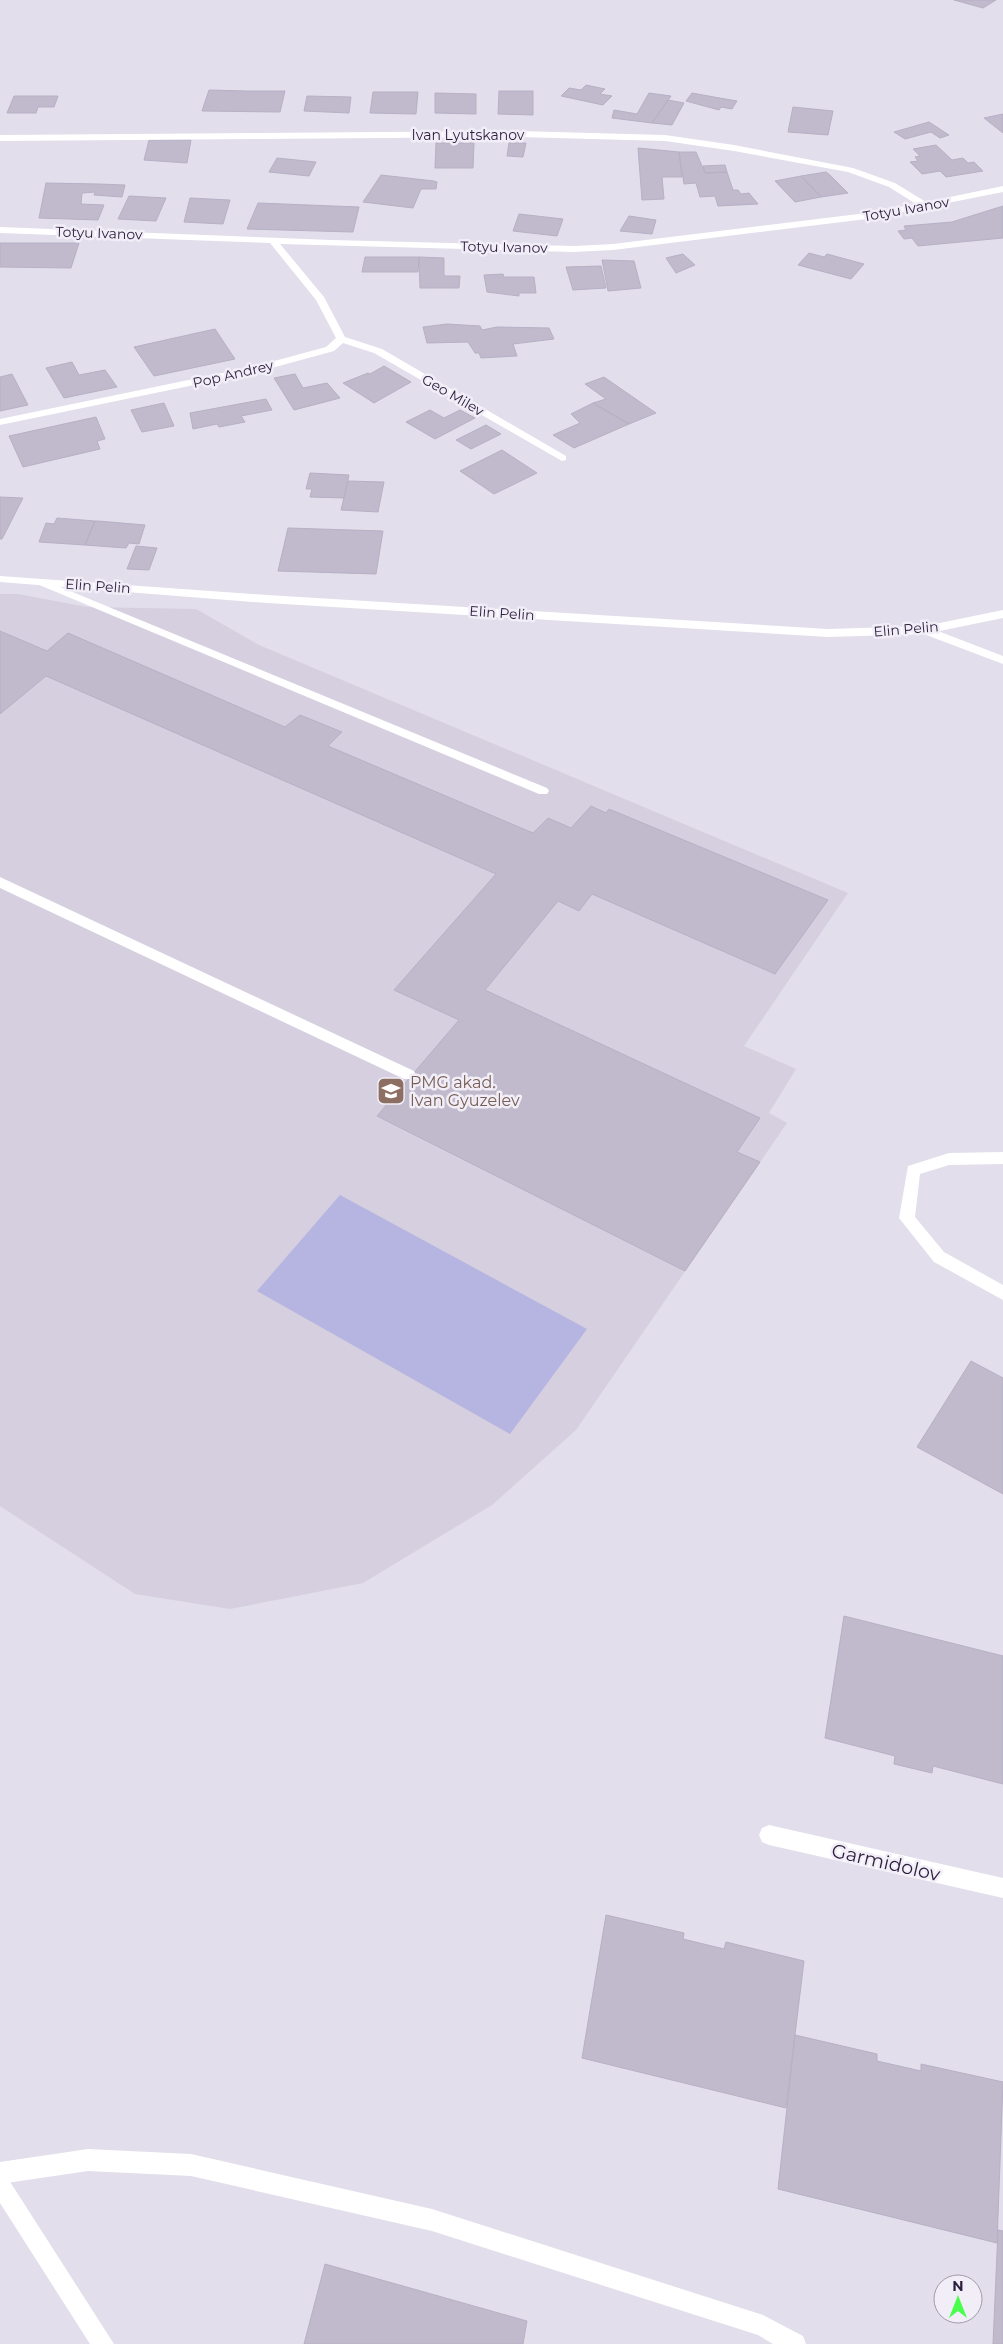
<svg xmlns="http://www.w3.org/2000/svg" width="1003" height="2344" font-family="Montserrat,sans-serif">
	<rect width="100%" height="100%" fill="#e2deeb"/>
	<path fill="#d5cfdf" d="M 0,594 L 18,594 L 87,607 L 196,609 L 259,645 L 848,893 L 744,1046 L 796,1069 L 769,1113 L 787,1123 L 576,1430 L 492,1505 L 363,1583 L 230,1609 L 135,1594 L 0,1506 Z"/>
	<path fill="#b6b4e0" d="M 340,1195 L 587,1329 L 510,1434 L 257,1291 Z"/>
	<path fill="#c0bacc" stroke="#b7b0c6" d="M 954,0 L 996,0 L 983,8 Z
		M 586,85 L 605,89 L 600,94 L 612,96 L 603,105 L 561,96 L 569,88 L 581,90 Z
		M 209,90 L 246,91 L 285,91 L 280,112 L 202,111 Z
		M 499,91 L 533,91 L 533,115 L 498,114 Z
		M 373,92 L 418,92 L 416,114 L 370,113 Z
		M 435,93 L 476,94 L 476,114 L 435,113 Z
		M 649,93 L 671,96 L 652,123 L 612,118 L 614,110 L 637,114 Z
		M 692,93 L 714,97 L 737,101 L 732,109 L 721,107 L 719,110 L 686,101 Z
		M 14,96 L 58,96 L 54,107 L 38,107 L 36,113 L 7,113 Z
		M 307,96 L 351,97 L 349,113 L 304,111 Z
		M 668,100 L 684,103 L 672,125 L 652,123 Z
		M 793,107 L 833,111 L 828,135 L 788,132 Z
		M 1003,114 L 1003,133 L 984,118 Z
		M 929,122 L 949,135 L 940,138 L 931,132 L 905,139 L 894,132 Z
		M 149,140 L 191,140 L 187,163 L 144,160 Z
		M 436,143 L 474,143 L 473,168 L 435,168 Z
		M 509,143 L 526,143 L 523,157 L 507,156 Z
		M 936,145 L 952,160 L 963,158 L 968,163 L 974,162 L 983,171 L 946,177 L 940,171 L 922,174 L 910,162 L 918,161 L 915,157 L 920,156 L 913,149 Z
		M 638,148 L 679,152 L 682,177 L 662,177 L 664,199 L 642,200 Z
		M 679,152 L 696,152 L 705,173 L 727,172 L 733,190 L 738,190 L 741,194 L 749,193 L 758,204 L 718,206 L 715,196 L 700,197 L 696,183 L 684,184 Z
		M 277,158 L 316,162 L 309,176 L 269,172 Z
		M 725,165 L 727,172 L 705,173 L 703,166 Z
		M 826,172 L 831,176 L 848,193 L 821,197 L 801,176 Z
		M 381,175 L 434,181 L 437,182 L 436,189 L 421,189 L 413,208 L 363,202 Z
		M 801,176 L 821,197 L 795,202 L 775,181 Z
		M 46,183 L 98,184 L 125,185 L 122,197 L 94,195 L 95,192 L 82,193 L 81,204 L 104,205 L 98,220 L 39,218 Z
		M 129,196 L 166,198 L 156,221 L 118,219 Z
		M 190,198 L 230,200 L 223,224 L 184,222 Z
		M 258,203 L 359,207 L 353,232 L 247,229 Z
		M 1003,206 L 1003,238 L 918,246 L 912,238 L 904,239 L 898,231 L 906,230 L 904,226 L 952,222 Z
		M 519,214 L 563,219 L 557,236 L 513,231 Z
		M 629,216 L 656,220 L 652,234 L 620,231 Z
		M 0,243 L 79,243 L 71,268 L 0,267 Z
		M 809,253 L 824,257 L 827,254 L 864,264 L 851,279 L 798,265 Z
		M 683,254 L 695,265 L 676,273 L 666,258 Z
		M 365,257 L 419,257 L 418,272 L 362,272 Z
		M 419,257 L 444,258 L 444,276 L 460,276 L 459,288 L 420,288 Z
		M 602,260 L 634,261 L 641,288 L 608,291 Z
		M 601,266 L 606,288 L 573,290 L 566,267 Z
		M 503,274 L 504,277 L 534,277 L 536,293 L 519,293 L 519,296 L 487,292 L 484,275 Z
		M 447,324 L 480,326 L 482,330 L 497,327 L 549,328 L 554,339 L 513,344 L 517,356 L 481,358 L 479,353 L 475,353 L 468,342 L 427,343 L 423,327 Z
		M 215,329 L 235,359 L 154,376 L 134,347 Z
		M 72,362 L 79,375 L 105,370 L 117,387 L 64,398 L 46,368 Z
		M 384,366 L 411,382 L 374,403 L 343,383 L 368,373 L 370,374 Z
		M 12,374 L 28,405 L 0,411 L 0,377 Z
		M 295,374 L 303,388 L 327,383 L 340,398 L 294,410 L 274,378 Z
		M 604,377 L 614,384 L 656,413 L 629,424 L 593,403 L 606,399 L 585,384 Z
		M 266,399 L 272,410 L 241,416 L 245,422 L 219,427 L 217,424 L 193,429 L 190,413 Z
		M 164,403 L 174,426 L 142,432 L 131,410 Z
		M 593,403 L 629,424 L 574,448 L 553,435 L 580,423 L 571,414 Z
		M 430,410 L 444,418 L 460,410 L 475,418 L 435,439 L 406,422 Z
		M 96,417 L 105,439 L 97,441 L 100,449 L 23,467 L 9,436 Z
		M 486,425 L 501,434 L 471,449 L 456,440 Z
		M 502,450 L 537,473 L 494,494 L 460,471 Z
		M 310,473 L 349,475 L 344,498 L 310,497 L 312,489 L 306,489 Z
		M 348,481 L 384,482 L 378,512 L 341,510 Z
		M 0,497 L 23,498 L 2,539 L 0,539 Z
		M 57,518 L 95,521 L 85,545 L 39,542 L 46,523 L 54,524 Z
		M 95,521 L 98,521 L 145,525 L 139,544 L 129,543 L 126,548 L 85,545 Z
		M 288,528 L 383,531 L 376,574 L 278,571 Z
		M 136,546 L 157,548 L 149,570 L 127,569 Z
		M 0,631 L 47,651 L 68,633 L 285,727 L 300,715 L 342,732 L 328,746 L 533,833 L 548,818 L 571,828 L 591,806 L 606,813 L 609,809 L 828,900 L 775,974 L 592,894 L 579,911 L 558,901 L 485,990 L 760,1118 L 737,1152 L 760,1162 L 685,1271 L 377,1116 L 459,1020 L 394,990 L 496,874 L 46,676 L 0,714 Z
		M 971,1361 L 1003,1378 L 1003,1494 L 917,1447 Z
		M 844,1616 L 1003,1656 L 1003,1784 L 933,1766 L 932,1773 L 894,1764 L 895,1756 L 825,1738 Z
		M 606,1915 L 684,1933 L 683,1939 L 724,1949 L 726,1942 L 804,1961 L 786,2108 L 582,2058 Z
		M 795,2035 L 877,2054 L 877,2061 L 921,2071 L 921,2064 L 1003,2082 L 997,2243 L 778,2189 Z
		M 998,2230 L 1003,2231 L 1003,2344 L 993,2344 Z
		M 325,2264 L 527,2321 L 523,2344 L 304,2344 Z"/>
	<g fill="none" stroke-linecap="round" stroke-linejoin="round">
		<path fill="#fff" fill-rule="evenodd" d="M 41,579 L 547,788 L 549,791 L 547,794 L 539,794 L 37,584 L 37,580 Z
			M 925,626 L 1003,656 L 1003,664 L 921,633 L 919,630 Z
			M 0,877 L 414,1071 L 416,1075 L 414,1079 L 404,1079 L 0,888 Z
			M 1003,1152 L 1003,1164 L 949,1165 L 920,1174 L 915,1217 L 944,1252 L 1003,1285 L 1003,1300 L 934,1262 L 899,1218 L 908,1166 L 949,1153 Z
			M 88,2149 L 191,2154 L 432,2209 L 763,2315 L 803,2336 L 806,2344 L 773,2344 L 758,2335 L 432,2231 L 191,2176 L 88,2171 L 0,2184 L 0,2162 Z"/>
		<path fill="#fff" fill-rule="evenodd" d="M 518,131 L 665,135 L 734,145 L 853,168 L 895,183 L 926,202 L 1003,186 L 1003,192 L 867,219 L 613,250 L 574,252 L 280,244 L 324,297 L 345,337 L 382,349 L 566,456 L 566,460 L 562,461 L 374,353 L 343,343 L 334,351 L 257,372 L 0,425 L 0,419 L 256,366 L 326,347 L 336,338 L 316,300 L 270,243 L 0,233 L 0,227 L 332,240 L 574,246 L 613,244 L 867,213 L 916,204 L 889,187 L 848,172 L 734,151 L 665,141 L 518,137 L 0,141 L 0,135 Z
			M 0,576 L 267,595 L 828,629 L 925,626 L 1003,610 L 1003,618 L 925,634 L 828,637 L 267,603 L 0,582 Z
			M 769,1825 L 1003,1878 L 1003,1898 L 769,1845 L 762,1842 L 759,1835 L 762,1828 Z
			M 0,2173 L 7,2177 L 114,2344 L 90,2344 L 0,2203 Z"/>
	</g>
	<defs>
		<symbol id="school-square" viewBox="-11 -11 22 22"><rect x="-9" y="-9" width="18" height="18" rx="4" fill="#8d6e63" stroke="#f1eef8"/><path d="M0-5L7-2L0 1L-7-2ZM-4 1L0 2.5L4 1V4Q0 6-4 4Z" fill="#fff"/></symbol>
	</defs>
	<g fill-rule="evenodd">
		<use href="#school-square" x="375" y="1075" width="32" height="32"/>
	</g>
	<g text-anchor="middle" stroke-width="5" stroke-linejoin="round" paint-order="stroke">
		<g font-size="14" fill="#2d1d3d" stroke="#f1eef8">
			<text x="468" y="140">Ivan Lyutskanov</text>
			<text transform="translate(906 209) rotate(-10)" y="5">Totyu Ivanov</text>
			<text transform="translate(99 233) rotate(2)" y="5">Totyu Ivanov</text>
			<text transform="translate(504 247) rotate(1)" y="5">Totyu Ivanov</text>
			<text transform="translate(233 374) rotate(-13)" y="5">Pop Andrey</text>
			<text transform="translate(453 395) rotate(30)" y="5">Geo Milev</text>
			<text transform="translate(98 586) rotate(4)" y="5">Elin Pelin</text>
			<text transform="translate(502 613) rotate(4)" y="5">Elin Pelin</text>
			<text transform="translate(906 629) rotate(-5)" y="5">Elin Pelin</text>
		</g>
		<g font-size="16" fill="#785e54" stroke="#f1eef8" text-anchor="start">
			<text x="410" y="1088">PMG akad.<tspan x="410" dy="18">Ivan Gyuzelev</tspan></text>
		</g>
		<g font-size="19" fill="#2d1d3d" stroke="#f1eef8">
			<text transform="translate(886 1862) rotate(13)" y="7">Garmidolov</text>
		</g>
	</g>
	<g transform="translate(958 2299)"><circle r="24" fill="#f1eef8" stroke="#a39aad"/>
	<path d="M0-4L9 19L0 12L-9 19Z" fill="#48ff4c"/>
	<text y="-8" font-size="14" font-weight="bold" text-anchor="middle" fill="#2d1d3d">N</text>
	</g>
</svg>
